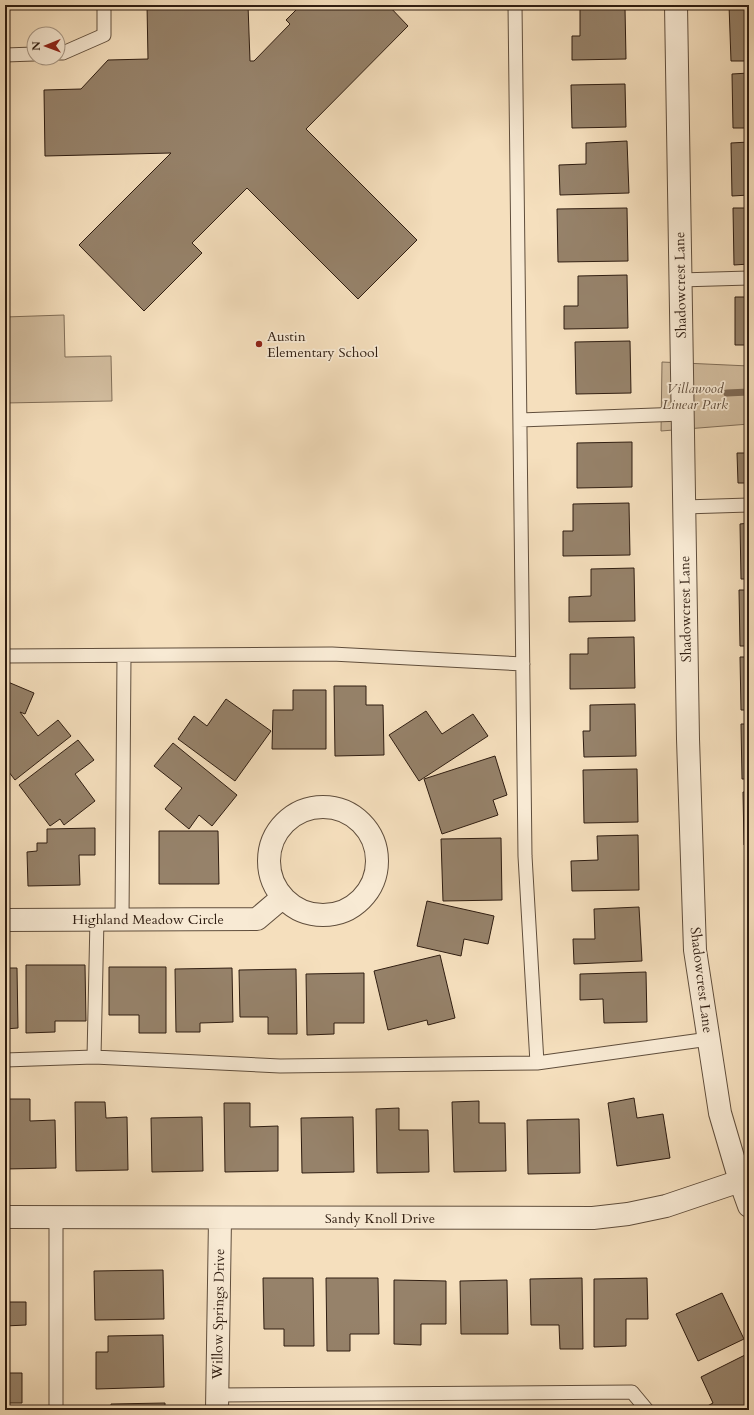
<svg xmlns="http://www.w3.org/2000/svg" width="754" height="1415" font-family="Cardo,serif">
	<rect width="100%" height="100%" fill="#f5dfbd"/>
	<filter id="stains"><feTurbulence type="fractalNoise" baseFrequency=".005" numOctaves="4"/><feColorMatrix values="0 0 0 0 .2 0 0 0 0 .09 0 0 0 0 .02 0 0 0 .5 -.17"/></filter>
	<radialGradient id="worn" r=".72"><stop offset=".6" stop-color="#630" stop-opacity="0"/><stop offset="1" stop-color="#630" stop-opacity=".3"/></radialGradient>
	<path fill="#d3bea0" stroke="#816e58" d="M 64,315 L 65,357 L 111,356 L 112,401 L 5,403 L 5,317 Z
		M 662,362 L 749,366 L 749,424 L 661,431 Z"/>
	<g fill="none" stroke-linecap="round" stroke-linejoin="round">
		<path stroke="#7e6a55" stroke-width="7" d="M 727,393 L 749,392"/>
	</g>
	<path fill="#96826a" stroke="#2f1d11" d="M 147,5 L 248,5 L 250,61 L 254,61 L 290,24 L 286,20 L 301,5 L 388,5 L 408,26 L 306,129 L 417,240 L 358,299 L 247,188 L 192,243 L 202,253 L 144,311 L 79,245 L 171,153 L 45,156 L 44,90 L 81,89 L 108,60 L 148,59 Z
		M 729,5 L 749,5 L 749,61 L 731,61 Z
		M 580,8 L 625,8 L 626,59 L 572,60 L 572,36 L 580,36 Z
		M 749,73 L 749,128 L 733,128 L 732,74 Z
		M 625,84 L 626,127 L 572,128 L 571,85 Z
		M 627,141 L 629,193 L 560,195 L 559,165 L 586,164 L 586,143 Z
		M 749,142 L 749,195 L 732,196 L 731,143 Z
		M 627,208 L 628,261 L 558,262 L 557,209 Z
		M 733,208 L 749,208 L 749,264 L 734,265 Z
		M 627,275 L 628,328 L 564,329 L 564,306 L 578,306 L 578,276 Z
		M 735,297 L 749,297 L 749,345 L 735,345 Z
		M 630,341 L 631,393 L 576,394 L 575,342 Z
		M 749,431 L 749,483 L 738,483 L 737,453 L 746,453 L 745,432 Z
		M 632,442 L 632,487 L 577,488 L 577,443 Z
		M 629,503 L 630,555 L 563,556 L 563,531 L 573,531 L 573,504 Z
		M 749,523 L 749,579 L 741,579 L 740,524 Z
		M 634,568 L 635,621 L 569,622 L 569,597 L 591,596 L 591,569 Z
		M 739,590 L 749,590 L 749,646 L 740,646 Z
		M 634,637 L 635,688 L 570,689 L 570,654 L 588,654 L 588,638 Z
		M 740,657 L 749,657 L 749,710 L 741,710 Z
		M 8,682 L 34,693 L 25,714 L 20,712 L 38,736 L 58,720 L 71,736 L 15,780 L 5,767 L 5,689 Z
		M 334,686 L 366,686 L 366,705 L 383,705 L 384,755 L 335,756 Z
		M 293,690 L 326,690 L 326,749 L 272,749 L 273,710 L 293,710 Z
		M 226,699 L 271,731 L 235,781 L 178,739 L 194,716 L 207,726 Z
		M 635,704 L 636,756 L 584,757 L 583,731 L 590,731 L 590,705 Z
		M 426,711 L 442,734 L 473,714 L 488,736 L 419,781 L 389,735 Z
		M 741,724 L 749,724 L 749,779 L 742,779 Z
		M 78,740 L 94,760 L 75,774 L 95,801 L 64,825 L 60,819 L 50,826 L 19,785 Z
		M 173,743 L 237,795 L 212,826 L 199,815 L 189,829 L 165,809 L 182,788 L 154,766 Z
		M 495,756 L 507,795 L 493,800 L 498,815 L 442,834 L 424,779 Z
		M 637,769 L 638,822 L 584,823 L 583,770 Z
		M 743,792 L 749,792 L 749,845 L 744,845 Z
		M 95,828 L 95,855 L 79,855 L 80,885 L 28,886 L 27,852 L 37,851 L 37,843 L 47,843 L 47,829 Z
		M 159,831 L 218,831 L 219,884 L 159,884 Z
		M 638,835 L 639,890 L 572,891 L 571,861 L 598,860 L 597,836 Z
		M 501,838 L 502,900 L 443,901 L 441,839 Z
		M 427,901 L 494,916 L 488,944 L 464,939 L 461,956 L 417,946 Z
		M 639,907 L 642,961 L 574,964 L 573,939 L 595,939 L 594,909 Z
		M 440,955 L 455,1018 L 428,1025 L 427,1020 L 388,1030 L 374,971 Z
		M 26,965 L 85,965 L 86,1021 L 55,1021 L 55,1032 L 26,1033 Z
		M 109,967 L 166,967 L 166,1033 L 139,1033 L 139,1015 L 109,1015 Z
		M 5,968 L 17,968 L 18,1028 L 5,1029 Z
		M 232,968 L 233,1022 L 200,1023 L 200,1032 L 176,1032 L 175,969 Z
		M 296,969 L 297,1034 L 268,1034 L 268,1017 L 240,1017 L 239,970 Z
		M 646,972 L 647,1022 L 604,1023 L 603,999 L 580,1000 L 580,974 Z
		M 364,973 L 364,1023 L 334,1023 L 334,1034 L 307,1035 L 306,974 Z
		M 634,1098 L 637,1118 L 663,1114 L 670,1158 L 617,1166 L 608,1103 Z
		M 5,1099 L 30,1099 L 30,1121 L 55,1120 L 56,1168 L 5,1169 Z
		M 479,1101 L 479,1123 L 505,1123 L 506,1171 L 454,1172 L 452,1102 Z
		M 75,1102 L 105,1102 L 106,1118 L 127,1117 L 128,1170 L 76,1171 Z
		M 224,1103 L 250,1103 L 250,1127 L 278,1126 L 278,1171 L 225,1172 Z
		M 399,1108 L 399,1130 L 428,1130 L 429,1172 L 377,1173 L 376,1109 Z
		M 202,1117 L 203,1171 L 152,1172 L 151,1118 Z
		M 353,1117 L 354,1172 L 302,1173 L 301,1118 Z
		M 579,1119 L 580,1173 L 528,1174 L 527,1120 Z
		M 163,1270 L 164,1319 L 95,1320 L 94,1271 Z
		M 263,1278 L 313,1278 L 314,1346 L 284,1346 L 284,1329 L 264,1329 Z
		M 326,1278 L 378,1278 L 379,1334 L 350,1334 L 350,1351 L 327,1351 Z
		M 582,1278 L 583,1349 L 560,1349 L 559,1325 L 531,1325 L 530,1279 Z
		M 647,1278 L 648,1319 L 626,1319 L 626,1346 L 594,1347 L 594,1279 Z
		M 394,1280 L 446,1281 L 446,1324 L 421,1324 L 421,1345 L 394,1344 Z
		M 507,1280 L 508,1334 L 461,1334 L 460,1281 Z
		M 722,1293 L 744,1339 L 698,1361 L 676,1314 Z
		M 5,1302 L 26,1302 L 26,1325 L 5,1326 Z
		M 163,1335 L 164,1387 L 96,1389 L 96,1352 L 108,1352 L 108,1336 Z
		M 749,1353 L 749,1410 L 700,1410 L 713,1403 L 701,1377 Z
		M 5,1373 L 22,1373 L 22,1403 L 5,1403 Z
		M 165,1403 L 165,1410 L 111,1410 L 111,1404 Z"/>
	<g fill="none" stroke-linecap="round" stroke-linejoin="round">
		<defs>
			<path id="service" d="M 515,5 L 525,856 L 537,1063
				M 58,53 L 63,53 L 104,35 L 104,5
				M 5,55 L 34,54
				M 680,280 L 749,278
				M 520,420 L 682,414
				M 684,507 L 749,505
				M 5,656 L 332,654 L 523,664
				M 122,919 L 124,656
				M 94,1057 L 97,919
				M 5,1060 L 94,1057 L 280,1066 L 537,1063 L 709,1039
				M 216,1395 L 632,1392 L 647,1410
				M 56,1410 L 56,1218"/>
			<path id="minor" d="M 676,5 L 688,739 L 695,950 L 720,1113 L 740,1181 L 749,1206
				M269 861a54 54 0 1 1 108 0a54 54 0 1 1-108 0Z
				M 5,920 L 257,919 L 283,897
				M 5,1217 L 593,1218 L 628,1214 L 666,1206 L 749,1178
				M 217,1410 L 220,1219"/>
		</defs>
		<use href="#service" stroke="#604e3c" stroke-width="15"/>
		<use href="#minor" stroke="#604e3c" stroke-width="24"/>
		<use href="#service" stroke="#f8ead4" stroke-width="13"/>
		<use href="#minor" stroke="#f8ead4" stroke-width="22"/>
	</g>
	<circle fill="#8f2418" stroke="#f8ead4" stroke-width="1.5" cx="259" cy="344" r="4"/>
	<g text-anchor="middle" stroke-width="3.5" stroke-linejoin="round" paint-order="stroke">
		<g font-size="14" fill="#2f1d11" stroke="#f8ead4">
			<text transform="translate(680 285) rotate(-91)" y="5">Shadowcrest Lane</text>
			<text transform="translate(685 609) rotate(-91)" y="5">Shadowcrest Lane</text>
			<text x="148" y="924">Highland Meadow Circle</text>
			<text transform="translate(702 980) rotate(83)" y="5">Shadowcrest Lane</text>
			<text x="380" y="1223">Sandy Knoll Drive</text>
			<text transform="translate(218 1314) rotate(-89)" y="5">Willow Springs Drive</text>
		</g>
		<g font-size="14" fill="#2f1d11" stroke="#f8ead4" text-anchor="start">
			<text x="267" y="341">Austin<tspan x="267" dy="16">Elementary School</tspan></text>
		</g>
		<g font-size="14" font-style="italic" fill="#604d3c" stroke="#f8ead4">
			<text x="695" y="393">Villawood<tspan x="695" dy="16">Linear Park</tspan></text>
		</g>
	</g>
	<rect width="754" height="1415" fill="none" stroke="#f5dfbd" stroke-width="20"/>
	<rect x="6" y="6" width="742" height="1403" fill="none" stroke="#2f1d11" stroke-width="2"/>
	<rect x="10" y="10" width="734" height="1395" fill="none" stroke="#2f1d11"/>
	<g transform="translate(46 46) rotate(269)"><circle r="19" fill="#f8ead4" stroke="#a89886"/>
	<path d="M0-3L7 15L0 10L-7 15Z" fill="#8f2418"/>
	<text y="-6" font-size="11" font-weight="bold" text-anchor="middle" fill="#2f1d11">N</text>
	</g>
	<rect width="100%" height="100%" filter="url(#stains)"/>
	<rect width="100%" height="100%" fill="url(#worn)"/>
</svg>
